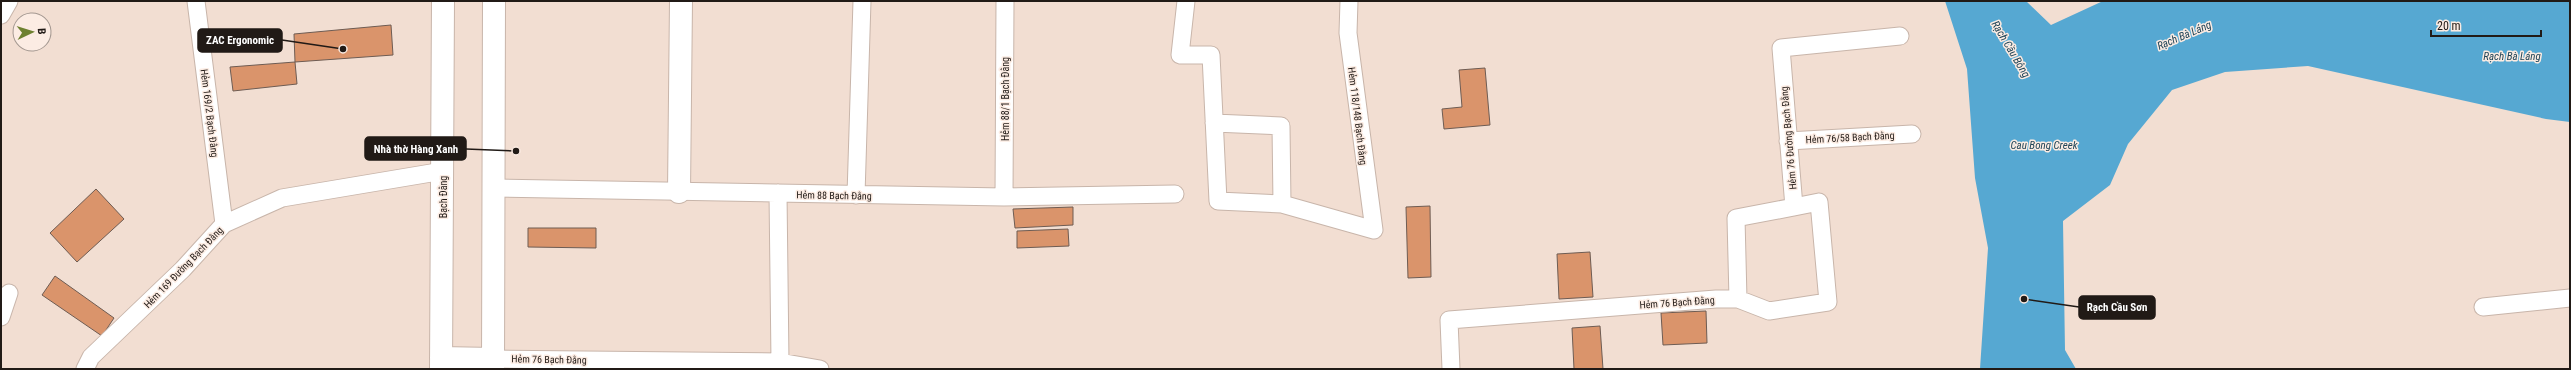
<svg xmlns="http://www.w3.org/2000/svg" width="2571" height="370" font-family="'Roboto Condensed',sans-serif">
	<rect width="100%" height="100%" fill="#f2ded2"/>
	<path fill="#56a8d2" d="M 1945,1 L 2026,1 L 2051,25 L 2103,1 L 2570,1 L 2570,122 L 2546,119 L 2308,66 L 2225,72 L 2172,90 L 2128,144 L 2110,185 L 2063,221 L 2065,350 L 2076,369 L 1980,369 L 1988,248 L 1975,178 L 1967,69 Z"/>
	<path fill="#da946b" stroke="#6e5c53" d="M 391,25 L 393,55 L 295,62 L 294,34 Z
		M 295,62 L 297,84 L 233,91 L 230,67 Z
		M 1485,68 L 1490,125 L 1444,129 L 1442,109 L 1462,107 L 1459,70 Z
		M 96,189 L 124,219 L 77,262 L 50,233 Z
		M 1430,206 L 1431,277 L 1408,278 L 1406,207 Z
		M 1073,207 L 1073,225 L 1015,228 L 1013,209 Z
		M 528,228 L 596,228 L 596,248 L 528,247 Z
		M 1068,229 L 1069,246 L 1017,248 L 1017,231 Z
		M 1590,252 L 1593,297 L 1559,299 L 1557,254 Z
		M 55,276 L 114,318 L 102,336 L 42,295 Z
		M 1706,311 L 1707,343 L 1663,345 L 1661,313 Z
		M 1600,326 L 1603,369 L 1574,369 L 1572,328 Z"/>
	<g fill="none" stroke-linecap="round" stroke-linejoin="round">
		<defs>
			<path id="service" d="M 196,1 L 224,224
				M 1186,1 L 1180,55 L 1211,55 L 1218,201 L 1282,204 L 1374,230 L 1348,33 L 1349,1
				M 1,15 L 9,1
				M 1214,123 L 1281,126 L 1282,204
				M 1788,141 L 1912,134
				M 493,188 L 1004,197 L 1175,194
				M 778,193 L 780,362
				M 856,195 L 862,1
				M 1004,197 L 1005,1
				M 1738,299 L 1736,218 L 1794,207 L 1781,48 L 1900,36
				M 2483,307 L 2570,298
				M 1,317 L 9,293
				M 493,359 L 780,362 L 820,369
				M 85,369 L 91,357 L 183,269 L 224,224 L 282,198 L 443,171
				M 1451,369 L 1449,320 L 1716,299 L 1738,299 L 1769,311 L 1828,302 L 1819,202 L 1794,207"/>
			<path id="minor" d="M 679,192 L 681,1"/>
			<path id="primary" d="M 441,358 L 493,359
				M 441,369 L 443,1
				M 493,369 L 494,1"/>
		</defs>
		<use href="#service" stroke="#c8b5aa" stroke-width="19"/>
		<use href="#minor" stroke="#c8b5aa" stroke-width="24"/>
		<use href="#primary" stroke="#c8b5aa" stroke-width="24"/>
		<use href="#service" stroke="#fff" stroke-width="17"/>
		<use href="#minor" stroke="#fff" stroke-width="22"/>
		<use href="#primary" stroke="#fff" stroke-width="22"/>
	</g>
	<g text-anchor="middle" stroke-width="3" stroke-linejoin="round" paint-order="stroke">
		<g font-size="10" fill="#211a16" stroke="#fcece3">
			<text transform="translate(1005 99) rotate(-90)" y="4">Hẻm 88/1 Bạch Đằng</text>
			<text transform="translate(210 113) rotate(83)" y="4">Hẻm 169/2 Bạch Đằng</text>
			<text transform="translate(1358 116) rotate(83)" y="4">Hẻm 118/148 Bạch Đằng</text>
			<text transform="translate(1850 137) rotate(-3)" y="4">Hẻm 76/58 Bạch Đằng</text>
			<text transform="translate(1788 138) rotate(-95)" y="4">Hẻm 76 Đường Bạch Đằng</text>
			<text transform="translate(834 195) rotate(1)" y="4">Hẻm 88 Bạch Đằng</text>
			<text transform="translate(443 197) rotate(-90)" y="4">Bạch Đằng</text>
			<text transform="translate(183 267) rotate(-46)" y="4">Hẻm 169 Đường Bạch Đằng</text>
			<text transform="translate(1677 302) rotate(-4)" y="4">Hẻm 76 Bạch Đằng</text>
			<text transform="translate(549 359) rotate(1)" y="4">Hẻm 76 Bạch Đằng</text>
		</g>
		<g font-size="11" font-style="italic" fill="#214558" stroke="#fcece3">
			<text transform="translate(2184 35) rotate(-23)" y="4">Rạch Bà Láng</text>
			<text transform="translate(2011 49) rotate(59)" y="4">Rạch Cầu Bông</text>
			<text x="2512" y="60">Rạch Bà Láng</text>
			<text x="2044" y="149">Cau Bong Creek</text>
		</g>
	</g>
	<path fill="none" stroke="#211a16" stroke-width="1.5" d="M343 49L282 40M516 151L466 149M2024 299L2079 307"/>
	<g fill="#211a16" stroke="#fcece3" stroke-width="1.5">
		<circle cx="343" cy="49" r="4"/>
		<circle cx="516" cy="151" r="4"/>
		<circle cx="2024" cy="299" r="4"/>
	</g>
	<g fill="#211a16" stroke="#211a16" stroke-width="1.5">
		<rect x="198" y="29" width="84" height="23" rx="4"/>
		<rect x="365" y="137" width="101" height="23" rx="4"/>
		<rect x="2079" y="296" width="76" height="23" rx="4"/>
	</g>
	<g font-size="11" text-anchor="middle" font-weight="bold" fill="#fff">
		<text x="240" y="44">ZAC Ergonomic</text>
		<text x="416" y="153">Nhà thờ Hàng Xanh</text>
		<text x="2117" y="311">Rạch Cầu Sơn</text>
	</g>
	<rect width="2571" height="370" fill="none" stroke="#211a16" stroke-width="4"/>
	<g transform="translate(32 32) rotate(86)"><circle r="19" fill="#fcece3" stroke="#a49891"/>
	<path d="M0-3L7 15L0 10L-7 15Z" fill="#6e8130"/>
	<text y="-6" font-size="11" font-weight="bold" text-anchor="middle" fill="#211a16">B</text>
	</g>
	<path d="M2431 30v6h110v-6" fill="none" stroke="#211a16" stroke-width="2"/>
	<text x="2437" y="30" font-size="12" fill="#211a16" stroke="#fcece3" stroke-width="3" paint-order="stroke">20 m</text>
</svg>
